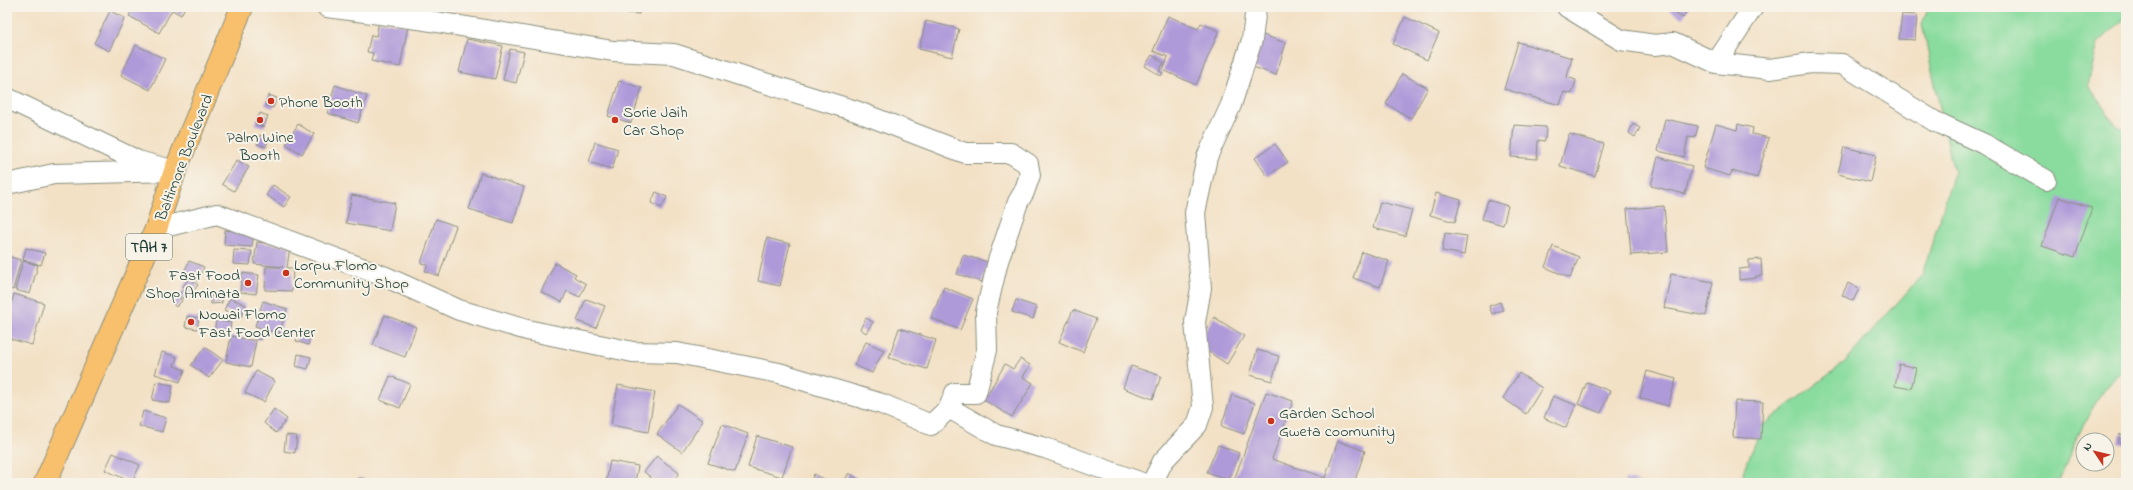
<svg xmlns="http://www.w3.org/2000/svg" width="2133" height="490" font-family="'Indie Flower',sans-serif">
	<rect width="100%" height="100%" fill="#f7f3e8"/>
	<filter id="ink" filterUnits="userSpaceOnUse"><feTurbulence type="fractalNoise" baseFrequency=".025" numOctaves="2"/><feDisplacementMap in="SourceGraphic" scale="8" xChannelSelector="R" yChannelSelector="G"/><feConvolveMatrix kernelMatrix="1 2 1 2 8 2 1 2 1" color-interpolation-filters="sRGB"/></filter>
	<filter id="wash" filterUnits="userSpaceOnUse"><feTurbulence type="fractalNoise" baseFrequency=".012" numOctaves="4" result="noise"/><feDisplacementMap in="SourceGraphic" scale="16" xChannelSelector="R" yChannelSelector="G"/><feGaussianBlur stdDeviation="0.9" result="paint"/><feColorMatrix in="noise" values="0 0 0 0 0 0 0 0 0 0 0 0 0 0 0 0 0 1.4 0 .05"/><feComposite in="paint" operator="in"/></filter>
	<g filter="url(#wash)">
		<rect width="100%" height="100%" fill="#f3e1c6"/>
		<path fill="#89dc9e" stroke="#548c69" d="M 1929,7 L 2126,7 L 2126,17 L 2098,43 L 2088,85 L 2116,126 L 2126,129 L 2126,369 C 2093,392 2075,444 2059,480 L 2052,483 L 1746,483 L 1743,472 L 1763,425 L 1845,362 L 1922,275 L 1954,173 L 1922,24 Z"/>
		<g id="blocks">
			<path fill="#af9ad9" d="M 134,7 L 185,7 L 181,15 L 172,10 L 159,33 L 129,16 Z
				M 613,7 L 639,7 L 639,14 L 612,12 Z
				M 1663,7 L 1689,7 L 1683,18 Z
				M 110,11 L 125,18 L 109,51 L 94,43 Z
				M 1902,14 L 1917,15 L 1915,40 L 1899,39 Z
				M 1168,16 L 1198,29 L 1201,23 L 1219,31 L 1196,85 L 1163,70 L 1168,57 L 1153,51 Z
				M 1405,17 L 1439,33 L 1427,60 L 1393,44 Z
				M 379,21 L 408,26 L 400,67 L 371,61 L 373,53 L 367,52 L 371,35 L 376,36 Z
				M 926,21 L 959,29 L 952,57 L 919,49 Z
				M 1263,35 L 1286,43 L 1276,75 L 1253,67 Z
				M 467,39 L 503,46 L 495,79 L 459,72 Z
				M 1518,42 L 1572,58 L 1567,77 L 1576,80 L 1572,94 L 1564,92 L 1560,105 L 1504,89 Z
				M 136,45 L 165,59 L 150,90 L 121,75 Z
				M 510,49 L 524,52 L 516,83 L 503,80 Z
				M 1152,55 L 1164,63 L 1159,71 L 1163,73 L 1161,76 L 1145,66 Z
				M 1402,74 L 1428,88 L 1411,118 L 1386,104 Z
				M 619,81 L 642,88 L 631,123 L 608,116 Z
				M 335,85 L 367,96 L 358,123 L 327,113 Z
				M 269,95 L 277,98 L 273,108 L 265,105 Z
				M 260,113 L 268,116 L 264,127 L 255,124 Z
				M 1665,119 L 1698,126 L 1695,138 L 1688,137 L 1684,157 L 1658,151 Z
				M 298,124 L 314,134 L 302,154 L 286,144 Z
				M 1633,124 L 1640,128 L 1635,137 L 1629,133 Z
				M 1716,124 L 1737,130 L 1738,124 L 1753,128 L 1752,134 L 1769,138 L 1757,178 L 1732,171 L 1730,176 L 1703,168 Z
				M 1514,125 L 1546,127 L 1545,141 L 1538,140 L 1537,159 L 1511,157 Z
				M 1569,134 L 1604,144 L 1595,176 L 1560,166 Z
				M 260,135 L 269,137 L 266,147 L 257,144 Z
				M 595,142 L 618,149 L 612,169 L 589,162 Z
				M 1275,144 L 1288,162 L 1267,176 L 1255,158 Z
				M 1844,147 L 1876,155 L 1870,182 L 1838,174 Z
				M 1658,157 L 1692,166 L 1685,194 L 1651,186 Z
				M 237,160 L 249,167 L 234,191 L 222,184 Z
				M 481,173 L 524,187 L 513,223 L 469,209 Z
				M 273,185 L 291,197 L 284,207 L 266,195 Z
				M 656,192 L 667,197 L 661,208 L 651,203 Z
				M 1436,193 L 1461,200 L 1455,222 L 1430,215 Z
				M 352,195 L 395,203 L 390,231 L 346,223 Z
				M 2059,197 L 2092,208 L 2075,257 L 2042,246 Z
				M 1488,200 L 1508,206 L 1503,225 L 1482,219 Z
				M 1380,202 L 1412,210 L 1405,236 L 1373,228 Z
				M 1664,206 L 1668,252 L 1631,255 L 1627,209 Z
				M 436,219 L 456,226 L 439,276 L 425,271 L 428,265 L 421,263 Z
				M 225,230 L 254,233 L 252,247 L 224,245 Z
				M 1445,233 L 1467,236 L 1464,255 L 1442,251 Z
				M 767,238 L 790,244 L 780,286 L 758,281 Z
				M 257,242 L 290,246 L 287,268 L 293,268 L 292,291 L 265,290 L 266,267 L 283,267 L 254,264 Z
				M 1553,246 L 1579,257 L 1570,278 L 1545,267 Z
				M 26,248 L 45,253 L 41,265 L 23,260 Z
				M 234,250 L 252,251 L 250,265 L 233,264 Z
				M 1362,252 L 1389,261 L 1380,287 L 1353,278 Z
				M 963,255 L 988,262 L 982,282 L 957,274 Z
				M 7,256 L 21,260 L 13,290 L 7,288 Z
				M 1761,259 L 1762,276 L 1756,276 L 1756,278 L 1739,280 L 1739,269 L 1749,268 L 1749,260 Z
				M 23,261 L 38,265 L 30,294 L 15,290 Z
				M 189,261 L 204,267 L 198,281 L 183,274 Z
				M 555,263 L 576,274 L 574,277 L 586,284 L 580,297 L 567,291 L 562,302 L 541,292 Z
				M 242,273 L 259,275 L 256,294 L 240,292 Z
				M 1671,274 L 1713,282 L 1706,316 L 1664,308 Z
				M 189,278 L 198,285 L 191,294 L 182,288 Z
				M 1848,283 L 1859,289 L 1853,301 L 1842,295 Z
				M 944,287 L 973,299 L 960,330 L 931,318 Z
				M 183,290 L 187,293 L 183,299 L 179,295 Z
				M 14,294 L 44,303 L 32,345 L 7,338 L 7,319 Z
				M 211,294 L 222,294 L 222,303 L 211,304 Z
				M 177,295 L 182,301 L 176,307 L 170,301 Z
				M 230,298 L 246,305 L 241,317 L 224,310 Z
				M 586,299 L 605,306 L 596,328 L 577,321 Z
				M 1016,300 L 1037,307 L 1033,319 L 1012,312 Z
				M 263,301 L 287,309 L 279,334 L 255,326 Z
				M 1500,302 L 1503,310 L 1492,314 L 1489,306 Z
				M 1073,310 L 1096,319 L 1083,352 L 1059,342 Z
				M 385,315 L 416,327 L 405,357 L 373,345 Z
				M 187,316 L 199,318 L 197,329 L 185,327 Z
				M 1214,317 L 1244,336 L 1227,364 L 1197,344 Z
				M 866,318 L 873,322 L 866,333 L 860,329 Z
				M 216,320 L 231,323 L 229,335 L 214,333 Z
				M 899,328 L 936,340 L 927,369 L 889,358 Z
				M 254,332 L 263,334 L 261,340 L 253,338 Z
				M 299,332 L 311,334 L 308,345 L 296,341 Z
				M 231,336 L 256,341 L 251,367 L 226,362 Z
				M 866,342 L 884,350 L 872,373 L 854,365 Z
				M 205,347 L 223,360 L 209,378 L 191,365 Z
				M 1257,350 L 1279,356 L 1272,381 L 1250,375 Z
				M 162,352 L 177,357 L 174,366 L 185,370 L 180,382 L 155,374 Z
				M 298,354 L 311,357 L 308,369 L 296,366 Z
				M 1020,359 L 1030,365 L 1023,377 L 1033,383 L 1012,417 L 984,400 L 1005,364 L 1013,369 Z
				M 1899,364 L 1916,368 L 1911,389 L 1895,386 Z
				M 1131,366 L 1161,376 L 1153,399 L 1123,388 Z
				M 256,371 L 275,381 L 264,402 L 245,393 Z
				M 1647,371 L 1676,379 L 1668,406 L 1640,398 Z
				M 1519,373 L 1542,388 L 1526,414 L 1503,398 Z
				M 390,376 L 410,384 L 400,408 L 380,400 Z
				M 156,382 L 173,385 L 170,403 L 152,400 Z
				M 1587,382 L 1610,391 L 1601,413 L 1578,404 Z
				M 618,385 L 655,392 L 648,432 L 611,425 Z
				M 1266,392 L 1293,401 L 1272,459 L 1325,478 L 1338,441 L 1365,451 L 1354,483 L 1233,483 Z
				M 1232,395 L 1255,403 L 1244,434 L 1221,426 Z
				M 1553,396 L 1576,405 L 1566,428 L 1544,418 Z
				M 1735,401 L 1763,402 L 1761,439 L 1733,437 Z
				M 678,404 L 703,421 L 682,452 L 657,434 Z
				M 274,409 L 287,419 L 276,433 L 264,423 Z
				M 143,411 L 166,418 L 162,432 L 139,426 Z
				M 722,424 L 748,434 L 735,472 L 708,463 Z
				M 2120,434 L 2126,436 L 2126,445 L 2118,443 Z
				M 286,435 L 297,436 L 295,453 L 284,451 Z
				M 757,436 L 792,447 L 782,477 L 748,467 Z
				M 1218,445 L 1239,453 L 1229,480 L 1207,472 Z
				M 113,453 L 140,465 L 132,482 L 105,470 Z
				M 657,456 L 679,473 L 671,483 L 658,483 L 644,472 Z
				M 610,461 L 638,466 L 635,483 L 606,483 Z
				M 849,473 L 864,483 L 843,483 Z
				M 814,474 L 832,483 L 810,483 Z
				M 359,478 L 378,482 L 378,483 L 358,483 Z
				M 1625,479 L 1639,482 L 1639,483 L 1624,483 Z"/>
		</g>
	</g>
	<g filter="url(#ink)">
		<use href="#blocks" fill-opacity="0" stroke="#898f7d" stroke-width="1"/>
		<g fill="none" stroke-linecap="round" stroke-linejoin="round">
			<defs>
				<path id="street" d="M 327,7 L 418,19 L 613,51 L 674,54 L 755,80 L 856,111 L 965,153 L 1011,153 L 1028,164 L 1030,175 L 1024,192 L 1018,202 L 998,261 L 986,312 L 987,350 L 976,393 L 955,393 L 949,408 L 996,435 L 1045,448 L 1142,483
					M 1567,7 L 1621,40 L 1655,45 L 1673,43 L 1716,63 L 1770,69 L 1811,63 L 1842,64 L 1934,121 L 1984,144 L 2046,180
					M 1716,63 L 1753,7
					M 7,98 L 138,161 L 175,171 L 54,174 L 7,184
					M 156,229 L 217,214 L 386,277 L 459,310 L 527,330 L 633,352 L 677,353 L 779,373 L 882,404 L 931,425 L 949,408
					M 1152,483 L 1163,461 L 1197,425 L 1203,407 L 1195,322 L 1201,288 L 1195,213 L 1207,157 L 1231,105 L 1252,40 L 1256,7"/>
				<path id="highway" d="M 45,483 L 156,229 L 175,171 L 242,7"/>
			</defs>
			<use href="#street" stroke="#898f7d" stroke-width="22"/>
			<use href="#highway" stroke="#898f7d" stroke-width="24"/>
			<use href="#street" stroke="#fff" stroke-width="20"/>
			<use href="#highway" stroke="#f8bf6c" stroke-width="22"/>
		</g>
	</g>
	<g fill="#c8321e" stroke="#f7f3e8" stroke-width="1.5">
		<circle cx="271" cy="101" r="4"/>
		<circle cx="260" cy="120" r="4"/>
		<circle cx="615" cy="120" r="4"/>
		<circle cx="286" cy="273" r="4"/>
		<circle cx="248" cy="283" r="4"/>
		<circle cx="191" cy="322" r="4"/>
		<circle cx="1271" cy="421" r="4"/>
	</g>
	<g text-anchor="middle" stroke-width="4" stroke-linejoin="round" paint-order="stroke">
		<rect fill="#f7f3e8" stroke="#60746a" stroke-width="1" x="126" y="234" width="46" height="26" rx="3"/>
		<g font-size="15" font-weight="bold" fill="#1f3d34">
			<text x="149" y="252">TAH 7</text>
		</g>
		<g font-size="16" fill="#1f3d34" stroke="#f7f3e8" text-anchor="start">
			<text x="279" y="107">Phone Booth</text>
			<text x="623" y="117">Sorie Jaih<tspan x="623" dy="18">Car Shop</tspan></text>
			<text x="260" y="142" text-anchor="middle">Palm Wine<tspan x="260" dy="18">Booth</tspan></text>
			<text x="294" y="270">Lorpu Flomo<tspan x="294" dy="18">Community Shop</tspan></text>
			<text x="240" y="280" text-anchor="end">Fast Food<tspan x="240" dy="18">Shop Aminata</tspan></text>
			<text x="199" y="319">Nowai Flomo<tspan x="199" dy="18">Fast Food Center</tspan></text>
			<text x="1279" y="418">Garden School<tspan x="1279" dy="18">Gweta coomunity</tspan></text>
		</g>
		<g font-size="16" fill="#1f3d34" stroke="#f7f3e8">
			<text transform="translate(183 157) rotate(-69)" y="6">Baltimore Boulevard</text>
		</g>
	</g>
	<rect width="2133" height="490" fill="none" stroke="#f7f3e8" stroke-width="24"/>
	<g transform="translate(2095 452) rotate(305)"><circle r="19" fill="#f7f3e8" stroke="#a1aaa0"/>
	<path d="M0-3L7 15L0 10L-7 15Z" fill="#c8321e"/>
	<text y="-6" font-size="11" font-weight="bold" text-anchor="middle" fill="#1f3d34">N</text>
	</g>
</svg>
